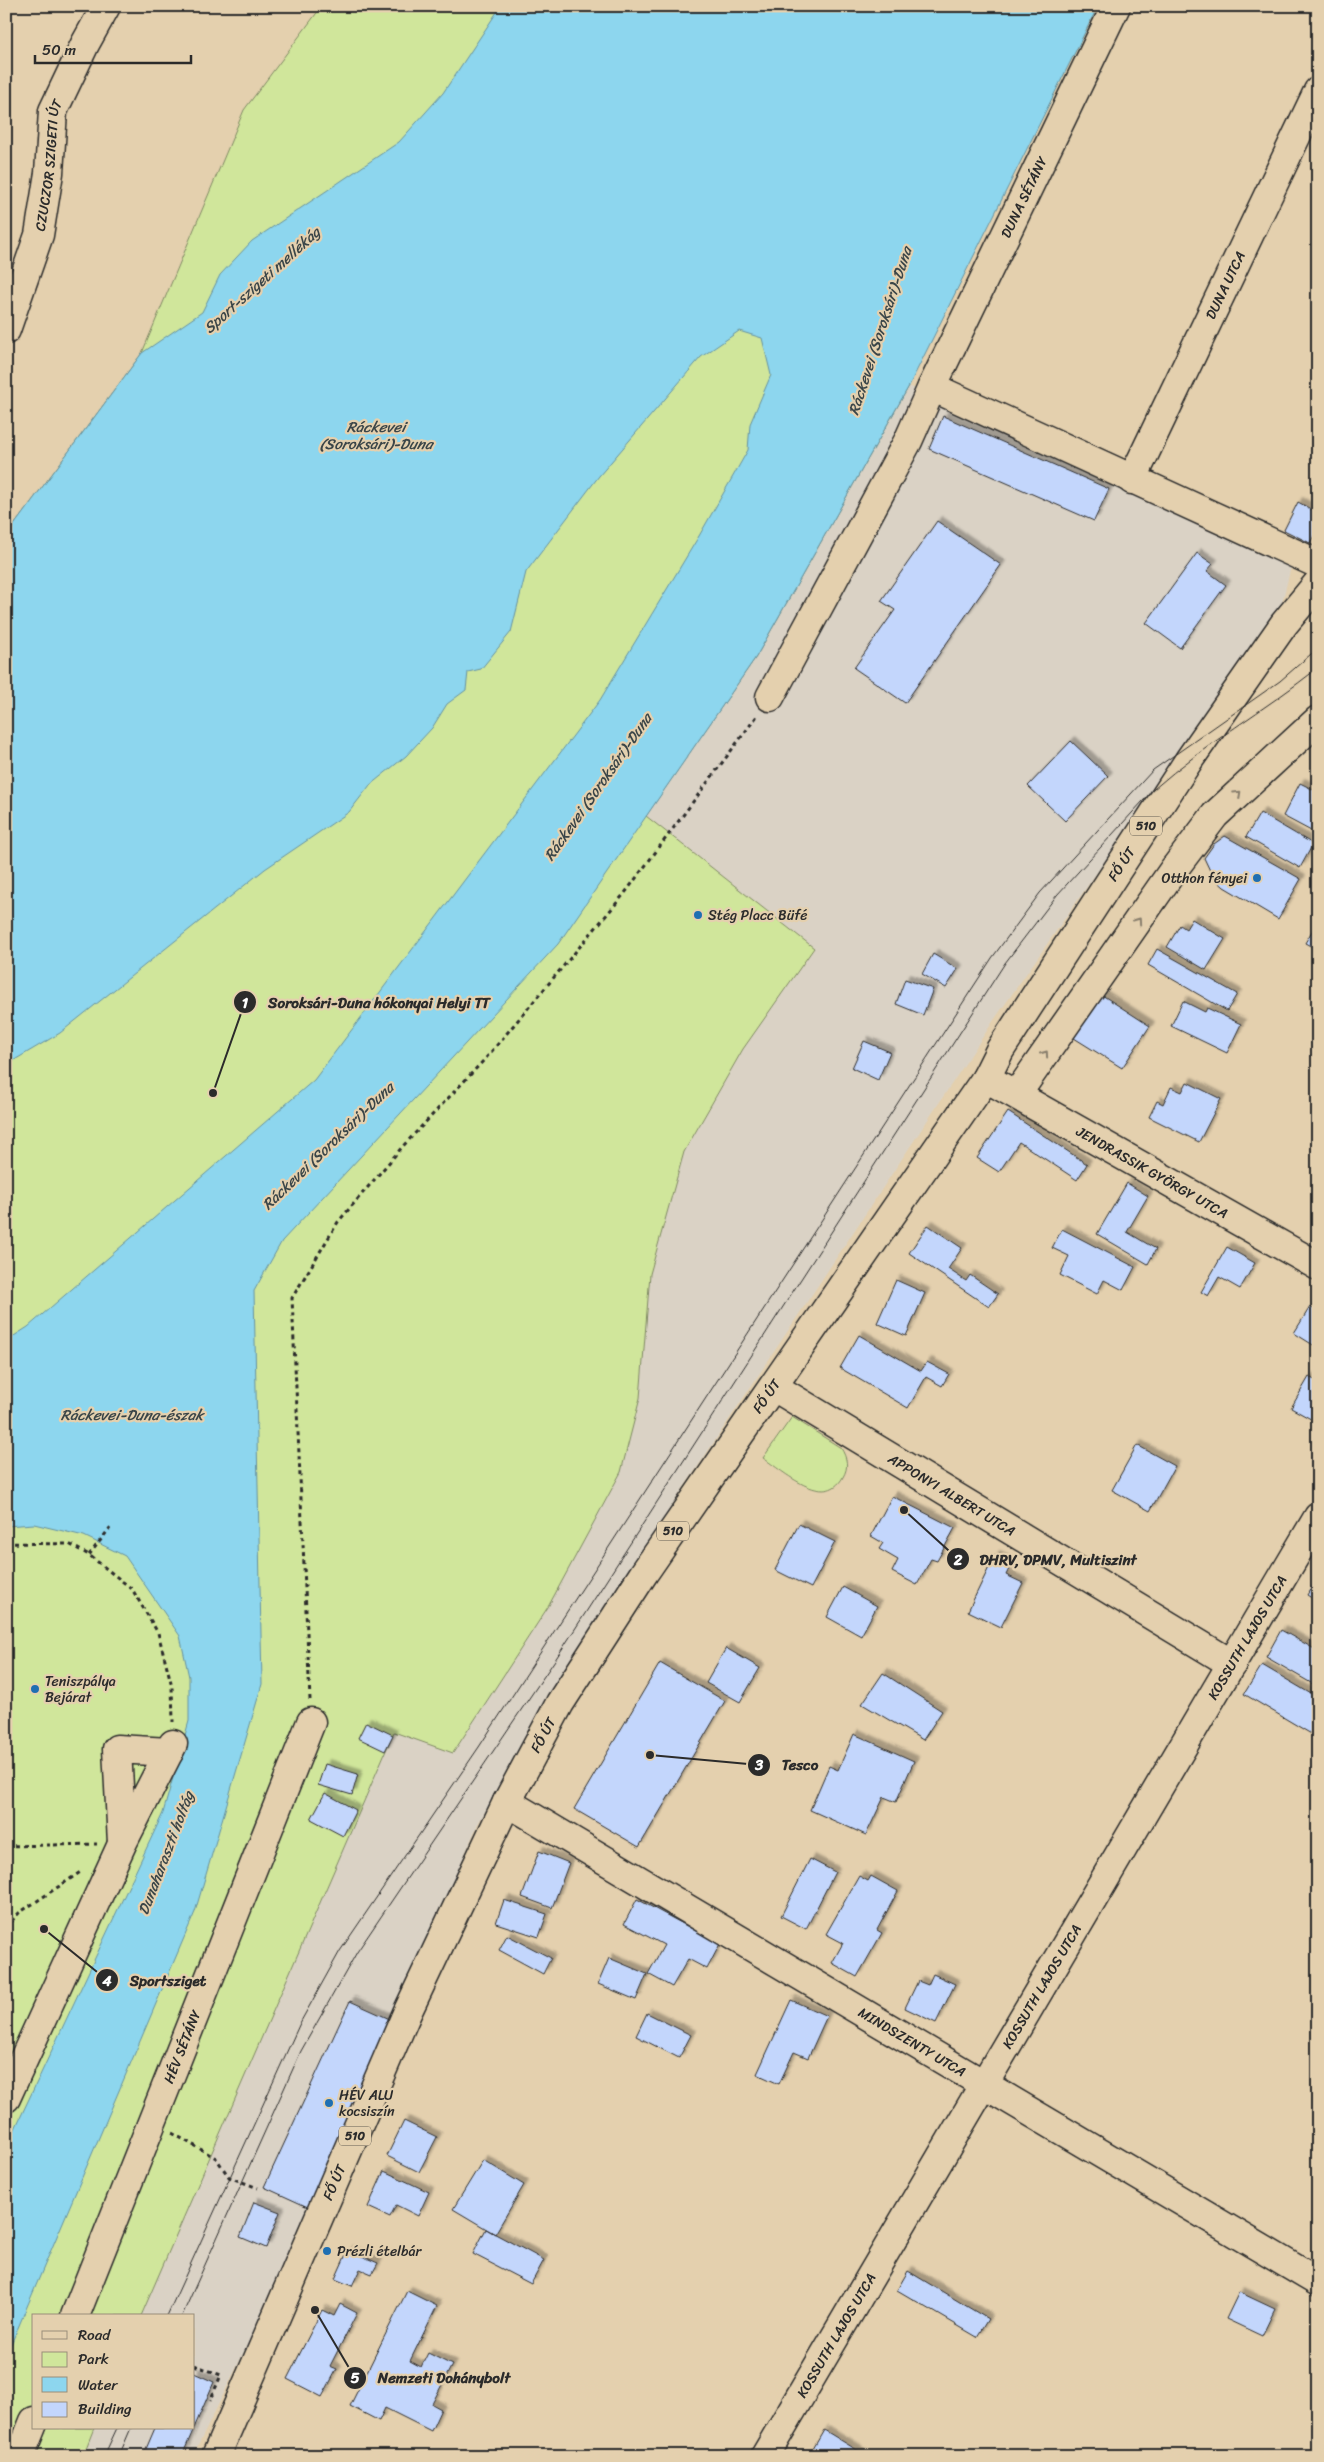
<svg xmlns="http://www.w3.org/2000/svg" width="1324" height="2462" font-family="Sriracha,sans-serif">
	<defs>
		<filter id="shadow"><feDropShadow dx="4.5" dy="-4.5" stdDeviation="1" flood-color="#0004"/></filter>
	</defs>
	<rect width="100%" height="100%" fill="#e4d0ae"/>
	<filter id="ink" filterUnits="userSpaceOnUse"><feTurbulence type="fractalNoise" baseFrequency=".02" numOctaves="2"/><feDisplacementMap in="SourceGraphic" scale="10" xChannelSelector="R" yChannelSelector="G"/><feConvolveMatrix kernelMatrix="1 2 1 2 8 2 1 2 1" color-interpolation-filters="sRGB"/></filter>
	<g filter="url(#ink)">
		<path fill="#dad2c5" d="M 909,386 L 1293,559 L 1280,611 L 994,1020 L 626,1575 L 478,1824 L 291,2257 L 193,2456 L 83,2456 L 94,2428 L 194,2428 L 194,2316 L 141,2316 L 187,2205 L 394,1732 L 453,1753 L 640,1398 L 650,1274 L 684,1152 L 743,1049 L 814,948 L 646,816 L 756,657 Z"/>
		<path fill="#d0e69b" stroke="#7e8863" d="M 322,6 L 860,6 L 909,386 L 756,657 L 646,816 L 814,948 L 743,1049 L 684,1152 L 650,1274 L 640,1398 L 621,1472 L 548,1607 L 453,1753 L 394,1732 L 141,2316 L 34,2316 L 34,2428 L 94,2428 L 83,2456 L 6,2456 L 6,536 L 142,353 L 244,110 Z
			M 792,1417 L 841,1448 C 847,1458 849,1467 843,1477 C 825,1510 783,1471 763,1458 Z"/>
		<path fill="#8dd6ee" stroke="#6692a0" d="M 501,6 L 1098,6 L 909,386 L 756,657 L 558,944 L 282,1241 L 254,1291 L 262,1684 L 195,1912 L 6,2356 L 6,2148 L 163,1813 L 189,1721 L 189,1677 L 180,1636 L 125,1556 L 84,1536 L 34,1524 L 6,1526 L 6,1341 L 28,1327 L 314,1080 L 600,700 L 699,536 L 748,450 L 750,424 L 771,375 L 762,338 L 739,331 L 701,357 L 599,476 L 526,572 L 511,632 L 481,669 L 468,672 L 466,690 L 447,704 L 432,728 L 406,756 L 370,785 L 349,812 L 265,869 L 60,1033 L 6,1065 L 6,536 L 142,353 L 202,312 L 220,275 L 252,241 L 399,142 L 443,93 Z"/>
		<path fill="#c3d6fc" stroke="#2b2b2b" filter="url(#shadow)" d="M 943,416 L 1109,489 L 1094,521 L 929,449 Z
			M 1298,502 L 1318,513 L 1318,528 L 1310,543 L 1284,530 Z
			M 937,521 L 1001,565 L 905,703 L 854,668 L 895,610 L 881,601 Z
			M 1197,553 L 1213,564 L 1207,571 L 1226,585 L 1180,648 L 1146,623 Z
			M 1071,741 L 1108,776 L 1065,821 L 1028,786 Z
			M 1300,783 L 1318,792 L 1318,822 L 1313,832 L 1283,816 Z
			M 1260,813 L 1313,844 L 1300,868 L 1246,837 Z
			M 1225,836 L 1301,879 L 1278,919 L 1224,887 L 1213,877 L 1204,858 L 1214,844 Z
			M 1192,919 L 1225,939 L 1206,970 L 1167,947 L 1180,925 L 1186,929 Z
			M 1318,921 L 1318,950 L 1305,943 Z
			M 1157,949 L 1237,994 L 1227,1011 L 1148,965 Z
			M 933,954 L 958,969 L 946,988 L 922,974 Z
			M 905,979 L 933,989 L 923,1015 L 896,1004 Z
			M 1102,995 L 1150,1026 L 1122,1068 L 1074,1038 Z
			M 1183,1001 L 1205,1012 L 1207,1008 L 1241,1024 L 1227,1053 L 1171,1026 Z
			M 864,1041 L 890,1052 L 878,1080 L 852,1068 Z
			M 1187,1082 L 1221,1099 L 1199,1142 L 1149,1117 L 1157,1101 L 1163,1104 L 1171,1087 L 1182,1092 Z
			M 1008,1112 L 1087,1164 L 1077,1180 L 1019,1142 L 999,1172 L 977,1158 Z
			M 1127,1183 L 1148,1196 L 1127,1232 L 1156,1249 L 1148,1264 L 1097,1234 Z
			M 928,1225 L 962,1248 L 948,1269 L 966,1281 L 970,1275 L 998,1294 L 989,1307 L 909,1253 Z
			M 1062,1229 L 1135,1267 L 1123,1290 L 1104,1280 L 1097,1294 L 1060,1275 L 1069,1256 L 1052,1248 Z
			M 1227,1247 L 1255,1263 L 1240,1289 L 1219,1277 L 1208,1296 L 1201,1292 Z
			M 896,1280 L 925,1293 L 906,1336 L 877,1323 Z
			M 1310,1307 L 1318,1312 L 1318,1348 L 1294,1333 Z
			M 859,1335 L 921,1371 L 927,1362 L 949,1374 L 942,1386 L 926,1377 L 908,1408 L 840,1368 Z
			M 1309,1377 L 1318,1382 L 1318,1423 L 1291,1408 Z
			M 1137,1445 L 1175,1466 L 1150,1511 L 1112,1490 Z
			M 892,1496 L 955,1528 L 937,1561 L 931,1559 L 917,1585 L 892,1572 L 898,1560 L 879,1549 L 883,1543 L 871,1536 Z
			M 799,1524 L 835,1542 L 811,1588 L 775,1570 Z
			M 995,1555 L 1012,1563 L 1006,1575 L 1023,1583 L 1001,1627 L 968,1611 Z
			M 1318,1577 L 1318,1602 L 1307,1595 Z
			M 843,1587 L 877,1606 L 861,1636 L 827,1617 Z
			M 1281,1630 L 1318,1651 L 1318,1687 L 1266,1657 Z
			M 726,1648 L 760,1668 L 740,1702 L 706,1683 Z
			M 660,1663 L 725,1701 L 639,1847 L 574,1809 Z
			M 1262,1665 L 1318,1698 L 1318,1738 L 1244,1694 Z
			M 883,1673 L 942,1711 L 923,1740 L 862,1704 Z
			M 366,1722 L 393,1735 L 385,1751 L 358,1738 Z
			M 854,1734 L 914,1761 L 896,1802 L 884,1797 L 866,1835 L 810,1810 L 829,1766 L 838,1770 Z
			M 325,1764 L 358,1774 L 352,1795 L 318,1785 Z
			M 325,1793 L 356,1810 L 343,1836 L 311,1819 Z
			M 539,1851 L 569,1863 L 552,1908 L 522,1897 Z
			M 810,1859 L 835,1872 L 806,1929 L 781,1916 Z
			M 859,1876 L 868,1881 L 871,1876 L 898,1891 L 877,1930 L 882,1933 L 857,1977 L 832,1963 L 843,1943 L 826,1934 Z
			M 637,1899 L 720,1944 L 707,1969 L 688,1959 L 672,1987 L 648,1974 L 664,1945 L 624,1924 Z
			M 504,1900 L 547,1914 L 539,1937 L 496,1923 Z
			M 507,1935 L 551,1958 L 543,1974 L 499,1950 Z
			M 609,1958 L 647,1974 L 636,2000 L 598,1984 Z
			M 933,1974 L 955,1984 L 936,2023 L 905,2008 L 918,1981 L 928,1985 Z
			M 791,2000 L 827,2016 L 808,2058 L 794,2052 L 779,2084 L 757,2074 Z
			M 350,2001 L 392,2020 L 310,2208 L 264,2187 Z
			M 647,2013 L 691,2035 L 679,2058 L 636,2036 Z
			M 404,2121 L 437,2137 L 419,2172 L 387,2156 Z
			M 483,2160 L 524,2185 L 495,2234 L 453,2209 Z
			M 384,2171 L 429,2192 L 418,2216 L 396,2205 L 390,2217 L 368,2207 Z
			M 254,2202 L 280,2212 L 266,2248 L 240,2237 Z
			M 486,2229 L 544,2260 L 531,2284 L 473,2254 Z
			M 348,2250 L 378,2263 L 372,2274 L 360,2269 L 352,2286 L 335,2279 Z
			M 908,2271 L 988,2319 L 977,2337 L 897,2290 Z
			M 407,2291 L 437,2306 L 410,2361 L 421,2367 L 428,2353 L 452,2365 L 432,2404 L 441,2409 L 431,2431 L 385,2408 L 379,2421 L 350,2406 Z
			M 1239,2292 L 1275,2309 L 1262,2336 L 1226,2319 Z
			M 340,2304 L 357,2313 L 330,2366 L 337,2369 L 322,2397 L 287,2379 L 322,2310 L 334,2316 Z
			M 194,2373 L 214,2382 L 182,2456 L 143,2456 L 155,2428 L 194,2428 Z
			M 824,2430 L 862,2453 L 860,2456 L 809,2456 Z"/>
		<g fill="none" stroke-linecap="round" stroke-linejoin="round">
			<defs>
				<g id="minor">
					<path id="s1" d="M 6,330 L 39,235 L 49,173 L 53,111 L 85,44 L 106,6"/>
					<path d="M 932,387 L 1318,564"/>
					<path id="s2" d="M 1132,480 L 1318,91"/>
					<path id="s3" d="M 770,697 L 908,441 L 932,387 L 1116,6"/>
					<path id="s4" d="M 986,1078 L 1318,1266"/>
					<path d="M 1017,1094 L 1174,869 L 1215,815 L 1318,720"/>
					<path id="s5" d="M 774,1387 L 1232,1664"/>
					<path id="s6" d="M 507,1802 L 1318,2282"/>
					<path d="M 122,1843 L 117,1749 L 169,1752"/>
					<path d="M 6,2098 L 122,1844 L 173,1744"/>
					<path id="s7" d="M 75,2316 L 311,1722"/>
					<path d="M 20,2456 L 34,2421"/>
					<path id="s8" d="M 765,2456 L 1318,1517"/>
				</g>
				<g id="major">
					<path id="s9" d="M 216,2456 L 407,2013 L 507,1802 L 560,1703 L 644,1573 L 986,1078 L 1000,1050 L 1189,760 L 1284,624 L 1318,583"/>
				</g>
			</defs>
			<use href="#minor" stroke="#2b2b2b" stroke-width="31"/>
			<use href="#major" stroke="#2b2b2b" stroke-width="31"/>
			<path stroke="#2b2b2b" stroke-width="3" stroke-dasharray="4 4" stroke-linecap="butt" d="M 6,1543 L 69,1544 L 89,1555 L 132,1589 L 158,1633 L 172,1686 L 173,1722
				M 89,1555 L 110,1528
				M 310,1700 L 292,1298 L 338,1222 L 404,1145 L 486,1058 L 625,893 L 757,716
				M 6,1846 L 97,1844
				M 6,1927 L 19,1913 L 82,1871
				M 172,2133 L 216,2158 L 229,2177 L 258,2188
				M 194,2365 L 221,2375 L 210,2401"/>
			<use href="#minor" stroke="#e4d0ae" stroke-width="28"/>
			<use href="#major" stroke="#e4d0ae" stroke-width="28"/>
			<path stroke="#2b2b2b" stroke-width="1" d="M 167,2316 L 300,2023 L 340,1951 L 479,1747 L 992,958 L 1040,893 L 1153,770 L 1280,681 L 1318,648
				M 182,2316 L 301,2051 L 357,1952 L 555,1660 L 1005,963 L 1057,895 L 1154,789 C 1205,744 1265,710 1318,668
				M 104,2456 L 117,2428
				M 119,2456 L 131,2428"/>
		</g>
		<defs><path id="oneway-chevron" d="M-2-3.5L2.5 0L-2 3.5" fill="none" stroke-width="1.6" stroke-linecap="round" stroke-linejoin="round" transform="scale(1.25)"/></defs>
		<g stroke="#887e6c">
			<use href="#oneway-chevron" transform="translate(1238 794) rotate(-43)"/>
			<use href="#oneway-chevron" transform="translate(1138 921) rotate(-55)"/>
			<use href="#oneway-chevron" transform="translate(1045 1054) rotate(-55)"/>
		</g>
	</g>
	<g fill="#1f6fb2" stroke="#e4d0ae" stroke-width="2">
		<circle cx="1257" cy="878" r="5"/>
		<circle cx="698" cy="915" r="5"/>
		<circle cx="35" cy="1689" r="5"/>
		<circle cx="329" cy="2103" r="5"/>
		<circle cx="327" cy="2251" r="5"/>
	</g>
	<g text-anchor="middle" stroke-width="4.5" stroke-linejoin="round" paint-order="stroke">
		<g fill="#e4d0ae" stroke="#625c52" stroke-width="1">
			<rect x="1130" y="816.5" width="32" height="19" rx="4"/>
			<rect x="657" y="1521.5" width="32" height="19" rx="4"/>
			<rect x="339" y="2126.5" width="32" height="19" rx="4"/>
		</g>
		<g font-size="12" font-weight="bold" fill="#2b2b2b">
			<text x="1146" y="830">510</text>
			<text x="673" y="1535">510</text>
			<text x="355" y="2140">510</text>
		</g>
		<g font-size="14" fill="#2b2b2b" stroke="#e4d0ae">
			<text dy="5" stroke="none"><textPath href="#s1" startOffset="171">CZUCZOR SZIGETI ÚT</textPath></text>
			<text dy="5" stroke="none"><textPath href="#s3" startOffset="561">DUNA SÉTÁNY</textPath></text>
			<text dy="5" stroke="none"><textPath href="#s2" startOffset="216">DUNA UTCA</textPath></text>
			<text dy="5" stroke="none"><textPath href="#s9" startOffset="1838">FŐ ÚT</textPath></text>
			<text dy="5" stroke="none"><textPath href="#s4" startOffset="191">JENDRASSIK GYÖRGY UTCA</textPath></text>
			<text dy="5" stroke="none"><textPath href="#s9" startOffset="1198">FŐ ÚT</textPath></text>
			<text dy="5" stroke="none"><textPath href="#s5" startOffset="208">APPONYI ALBERT UTCA</textPath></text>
			<text dy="5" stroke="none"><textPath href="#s8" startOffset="950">KOSSUTH LAJOS UTCA</textPath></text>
			<text dy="5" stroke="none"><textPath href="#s9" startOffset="792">FŐ ÚT</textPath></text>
			<text dy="5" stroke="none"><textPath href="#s8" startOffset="545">KOSSUTH LAJOS UTCA</textPath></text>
			<text dy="5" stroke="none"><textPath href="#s6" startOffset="471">MINDSZENTY UTCA</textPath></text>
			<text dy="5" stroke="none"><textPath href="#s7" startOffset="290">HÉV SÉTÁNY</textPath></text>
			<text dy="5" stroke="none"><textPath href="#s9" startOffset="298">FŐ ÚT</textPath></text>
			<text dy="5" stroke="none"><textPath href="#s8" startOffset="140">KOSSUTH LAJOS UTCA</textPath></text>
		</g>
		<g font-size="14" fill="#2b2b2b" stroke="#e4d0ae" text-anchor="start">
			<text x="1247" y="883" text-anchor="end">Otthon fényei</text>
			<text x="708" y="920">Stég Placc Büfé</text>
			<text x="45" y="1686">Teniszpálya<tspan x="45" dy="16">Bejárat</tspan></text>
			<text x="339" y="2100">HÉV ALU<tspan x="339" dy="16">kocsiszín</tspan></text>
			<text x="337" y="2256">Prézli ételbár</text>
		</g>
		<g font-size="15" font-style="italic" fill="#3a4548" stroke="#e4d0ae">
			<text transform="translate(262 280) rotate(-42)" y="5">Sport-szigeti mellékág</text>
			<text transform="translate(880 331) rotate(-72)" y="5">Ráckevei (Soroksári)-Duna</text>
			<text x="376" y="432">Ráckevei<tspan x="376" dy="17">(Soroksári)-Duna</tspan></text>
			<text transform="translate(598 787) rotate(-55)" y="5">Ráckevei (Soroksári)-Duna</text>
			<text transform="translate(328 1146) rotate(-44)" y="5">Ráckevei (Soroksári)-Duna</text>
			<text x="132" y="1420">Ráckevei-Duna-észak</text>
			<text transform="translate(166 1853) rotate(-69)" y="5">Dunaharaszti holtág</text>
		</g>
	</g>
	<path fill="none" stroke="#2b2b2b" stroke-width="2" d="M213 1093L245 1002M904 1510L958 1559M650 1755L759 1765M44 1929L107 1980M315 2310L355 2378"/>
	<g fill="#2b2b2b" stroke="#e4d0ae" stroke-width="2">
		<circle cx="213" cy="1093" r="5"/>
		<circle cx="904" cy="1510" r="5"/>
		<circle cx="650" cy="1755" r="5"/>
		<circle cx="44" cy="1929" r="5"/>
		<circle cx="315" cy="2310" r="5"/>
		<circle cx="245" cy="1002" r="12"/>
		<circle cx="958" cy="1559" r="12"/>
		<circle cx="759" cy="1765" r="12"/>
		<circle cx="107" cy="1980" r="12"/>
		<circle cx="355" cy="2378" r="12"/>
	</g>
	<g font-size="15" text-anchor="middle" font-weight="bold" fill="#fff">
		<text x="245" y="1008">1</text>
		<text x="958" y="1565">2</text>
		<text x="759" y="1770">3</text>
		<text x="107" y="1986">4</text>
		<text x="355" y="2383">5</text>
	</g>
	<g font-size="15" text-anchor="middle" font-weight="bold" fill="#2b2b2b" stroke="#e4d0ae" stroke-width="4.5" stroke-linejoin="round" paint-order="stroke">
		<text x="379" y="1008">Soroksári-Duna hókonyai Helyi TT</text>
		<text x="1058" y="1565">DHRV, DPMV, Multiszint</text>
		<text x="800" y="1770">Tesco</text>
		<text x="168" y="1986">Sportsziget</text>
		<text x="444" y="2383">Nemzeti Dohánybolt</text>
	</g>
	<rect width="1324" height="2462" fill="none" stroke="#e4d0ae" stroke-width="25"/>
	<rect x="12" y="12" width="1299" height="2437" fill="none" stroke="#2b2b2b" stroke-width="2" filter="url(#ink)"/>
	<rect x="32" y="2314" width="162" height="115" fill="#e4d0ae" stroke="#9a8e7a"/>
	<rect x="42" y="2331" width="25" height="8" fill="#e4d0ae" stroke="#9a8e7a"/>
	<text x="78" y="2340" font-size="15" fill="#2b2b2b">Road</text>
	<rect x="42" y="2352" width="25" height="15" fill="#d0e69b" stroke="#9a8e7a"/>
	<text x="78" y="2364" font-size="15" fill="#2b2b2b">Park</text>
	<rect x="42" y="2377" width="25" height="15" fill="#8dd6ee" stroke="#9a8e7a"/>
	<text x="78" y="2390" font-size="15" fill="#2b2b2b">Water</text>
	<rect x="42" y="2402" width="25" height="15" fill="#c3d6fc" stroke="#9a8e7a"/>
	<text x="78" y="2414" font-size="15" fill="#2b2b2b">Building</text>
	<path d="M35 55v8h156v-8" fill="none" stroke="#2b2b2b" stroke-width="2.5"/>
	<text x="42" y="55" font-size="15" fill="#2b2b2b" stroke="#e4d0ae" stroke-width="4" paint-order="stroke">50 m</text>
</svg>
